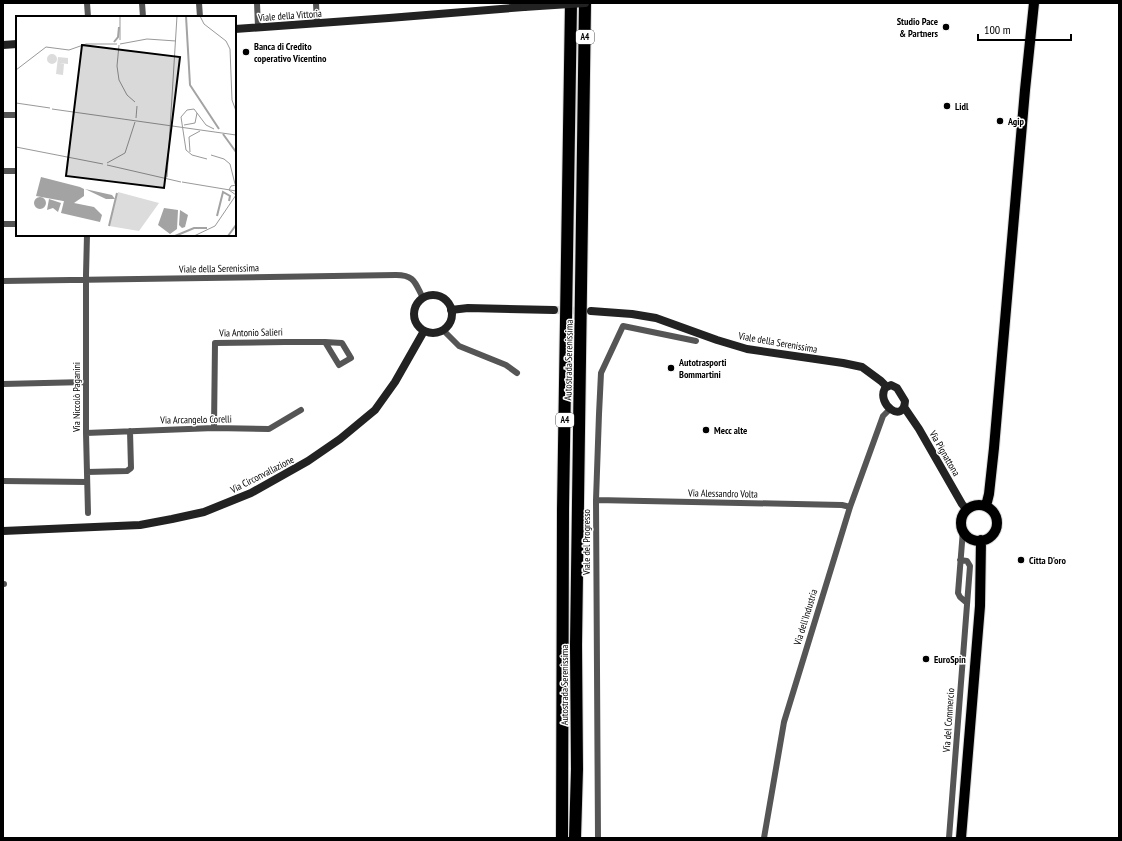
<svg xmlns="http://www.w3.org/2000/svg" width="1122" height="841" font-family="'PT Sans Narrow',sans-serif">
	<rect width="100%" height="100%" fill="#fff"/>
	<g fill="none" stroke-linecap="round" stroke-linejoin="round">
		<path stroke="#d9d9d9" stroke-width="8" stroke-dasharray="8 4" stroke-linecap="butt" d="M 554,310 L 586,311"/>
		<defs>
			<path id="primary" d="M961 523a18 18 0 1 1 36 0a18 18 0 1 1-36 0Z
				M 986,506 L 989,494 L 994,448 L 1025,90 L 1034,3
				M 961,838 L 980,606 L 981,540"/>
			<path id="highway" d="M 562,838 L 563,510 L 571,3
				M 575,838 L 577,769 L 576,645 L 585,3"/>
		</defs>
		<use href="#primary" stroke="#dbdbdb" stroke-width="12"/>
		<use href="#highway" stroke="#dbdbdb" stroke-width="14"/>
		<path stroke="#555" stroke-width="6" d="M 87,3 L 88,17
			M 142,3 L 143,17
			M 199,3 L 200,17
			M 257,3 L 258,27
			M 316,3 L 317,23
			M 3,115 L 17,115
			M 3,171 L 17,171
			M 3,224 L 17,224
			M 87,235 L 86,275 L 86,433 L 88,513
			M 3,281 L 396,275 C 415,275 415,283 423,298
			M 443,330 L 459,346 L 506,365 L 517,373
			M 3,384 L 86,382
			M 214,428 L 215,343 L 285,342 L 325,342 L 339,365 L 351,358 L 342,343 L 325,342
			M 86,433 L 214,428 L 269,429 L 301,410
			M 87,472 L 127,471 L 131,468 L 130,431
			M 3,481 L 87,482
			M 596,500 L 842,505 L 850,507
			M 963,530 L 958,593 L 960,597 L 967,603
			M 3,584 L 4,584
			M 598,838 L 596,500 L 599,414 L 601,373 L 623,326 L 696,341
			M 764,838 L 784,722 L 850,507 L 883,416 L 890,409
			M 949,838 L 970,566 L 967,561 L 960,560"/>
		<path stroke="#222" stroke-width="8" d="M 235,29 L 389,18 L 524,7
			M 3,45 L 17,44
			M414 314a19 19 0 1 1 38 0a19 19 0 1 1-38 0Z
			M 451,310 L 468,308 L 554,310
			M 591,311 L 632,314 L 656,318 L 717,340 L 747,349 L 843,363 L 862,367 L 881,381 L 887,387
			M 891,385 L 897,388 L 905,401 C 904,424 876,405 885,388 Z
			M 904,407 L 919,429 L 962,504 L 967,510
			M 3,531 L 140,525 L 172,519 L 204,512 L 251,493 L 308,461 L 340,439 L 375,410 L 395,382 L 424,331"/>
		<use href="#primary" stroke="#000" stroke-width="10"/>
		<use href="#highway" stroke="#000" stroke-width="12"/>
		<path stroke="#222" stroke-width="8" d="M 524,7 L 585,3"/>
	</g>
	<g fill="#000" stroke="#fff" stroke-width="1.5">
		<circle cx="946" cy="27" r="4"/>
		<circle cx="246" cy="52" r="4"/>
		<circle cx="947" cy="106" r="4"/>
		<circle cx="1000" cy="121" r="4"/>
		<circle cx="671" cy="368" r="4"/>
		<circle cx="706" cy="430" r="4"/>
		<circle cx="1021" cy="560" r="4"/>
		<circle cx="926" cy="659" r="4"/>
	</g>
	<g text-anchor="middle" stroke-width="3" stroke-linejoin="round" paint-order="stroke">
		<g fill="#fff" stroke="#4c4c4c" stroke-width="1">
			<rect x="576" y="30" width="18" height="14" rx="3"/>
			<rect x="556" y="413" width="18" height="14" rx="3"/>
		</g>
		<g font-size="9" font-weight="bold" fill="#000">
			<text x="585" y="40">A4</text>
			<text x="565" y="423">A4</text>
		</g>
		<g font-size="10" fill="#000" stroke="#fff">
			<text transform="translate(290 15) rotate(-4)" y="4">Viale della Vittoria</text>
			<text transform="translate(219 268) rotate(-1)" y="4">Viale della Serenissima</text>
			<text transform="translate(251 332) rotate(-1)" y="4">Via Antonio Salieri</text>
			<text transform="translate(778 342) rotate(10)" y="4">Viale della Serenissima</text>
			<text transform="translate(568 360) rotate(-89)" y="4">Autostrada Serenissima</text>
			<text transform="translate(76 397) rotate(-90)" y="4">Via Niccolò Paganini</text>
			<text transform="translate(196 419) rotate(-1)" y="4">Via Arcangelo Corelli</text>
			<text transform="translate(945 453) rotate(60)" y="4">Via Pignattona</text>
			<text transform="translate(262 474) rotate(-27)" y="4">Via Circonvallazione</text>
			<text transform="translate(723 493) rotate(1)" y="4">Via Alessandro Volta</text>
			<text transform="translate(586 542) rotate(-90)" y="4">Viale del Progresso</text>
			<text transform="translate(805 617) rotate(-73)" y="4">Via dell'Industria</text>
			<text transform="translate(564 685) rotate(-90)" y="4">Autostrada Serenissima</text>
			<text transform="translate(948 720) rotate(-86)" y="4">Via del Commercio</text>
		</g>
		<g font-size="10" font-weight="bold" fill="#000" stroke="#fff" text-anchor="start">
			<text x="938" y="25" text-anchor="end">Studio Pace<tspan x="938" dy="12">&amp; Partners</tspan></text>
			<text x="254" y="50">Banca di Credito<tspan x="254" dy="12">coperativo Vicentino</tspan></text>
			<text x="955" y="110">Lidl</text>
			<text x="1008" y="125">Agip</text>
			<text x="679" y="366">Autotrasporti<tspan x="679" dy="12">Bommartini</tspan></text>
			<text x="714" y="434">Mecc alte</text>
			<text x="1029" y="564">Citta D'oro</text>
			<text x="934" y="663">EuroSpin</text>
		</g>
	</g>
	<g transform="translate(16 16)">
		<rect width="220" height="220" fill="#fff"/>
		<path d="M31 43a5 5 0 1 1 10 0a5 5 0 1 1-10 0ZM 42,41 L 52,42 L 52,48 L 43,47 L 48,48 L 47,59 L 40,58 ZM 102,176 L 143,187 L 123,215 L 93,210 Z" fill="#dcdcdc"/>
		<path d="M 25,161 L 64,171 L 68,173 L 68,180 L 58,187 L 20,180 ZM 69,173 L 96,179 L 99,183 L 90,183 ZM18 187a6 6 0 1 1 12 0a6 6 0 1 1-12 0ZM 33,183 L 45,187 L 42,196 L 37,192 L 31,194 ZM 48,185 L 78,191 L 86,199 L 84,206 L 45,197 ZM 148,192 L 162,194 L 161,213 L 154,218 L 142,209 ZM 164,194 L 172,199 L 169,211 L 166,212 L 163,209 Z" fill="#a3a3a3"/>
		<path fill="none" stroke="#a3a3a3" stroke-width="2" d="M 170,0 L 174,69 L 203,113M 98,26 L 102,21 L 103,11M 207,118 L 220,136M 201,200 L 207,176 L 214,180 L 213,185M 93,210 L 101,177M 159,220 L 178,212 L 191,212M 212,220 L 220,209"/>
		<path fill="none" stroke="#999" stroke-width="1" d="M 184,0 L 188,8 L 210,25 L 214,33 L 216,84 L 220,95M 104,24 L 104,0M 104,28 L 131,23 L 160,25M 103,29 L 101,50 L 103,64 L 111,79 L 119,86M 0,54 L 30,31 L 53,34 L 70,28 L 101,28M 0,87 L 34,92M 36,93 L 220,119M 120,102 L 121,90M 168,109 L 179,107 L 181,97M 0,131 L 87,148M 174,136 L 173,121 L 184,115M 195,139 L 208,143 L 214,148 L 219,168M 191,143 L 176,139 L 170,134 L 165,101 L 171,94 L 178,93 L 190,109 L 198,113M 91,147 L 109,137 L 119,106M 91,149 L 152,163M 151,161 L 161,0M 152,163 L 165,166M 166,166 L 220,175M 220,179 L 213,174 L 215,170 L 220,169M 178,220 L 199,210 L 220,179"/>
		<path fill="#000" fill-opacity="0.15" stroke="#000" stroke-width="2" d="M 66,29 L 164,41 L 148,172 L 50,160 Z"/>
		<rect width="220" height="220" fill="none" stroke="#000" stroke-width="2"/>
	</g>
	<rect width="1122" height="841" fill="none" stroke="#000000" stroke-width="8"/>
	<path d="M978 34v6h93v-6" fill="none" stroke="#000000" stroke-width="2"/>
	<text x="984" y="34" font-size="12" fill="#000000" stroke="#ffffff" stroke-width="3" paint-order="stroke">100 m</text>
</svg>
